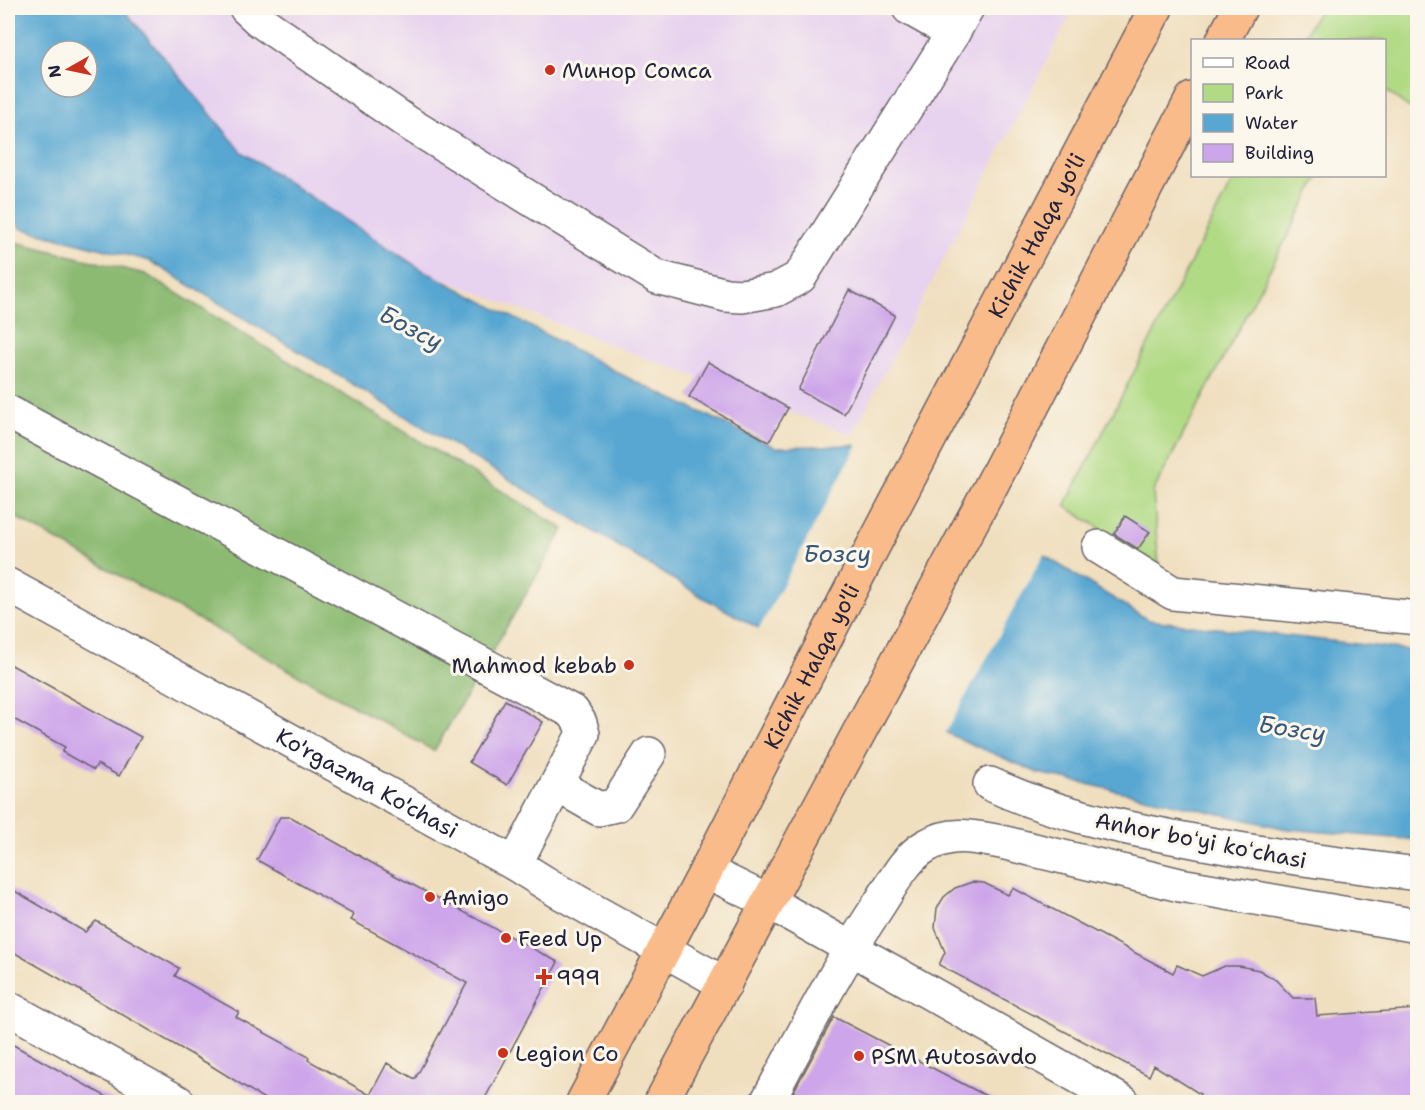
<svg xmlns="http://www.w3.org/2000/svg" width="1425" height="1110" font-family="'Shantell Sans',sans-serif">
	<rect width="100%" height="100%" fill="#fbf7ec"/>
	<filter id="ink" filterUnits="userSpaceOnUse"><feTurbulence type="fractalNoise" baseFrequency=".0167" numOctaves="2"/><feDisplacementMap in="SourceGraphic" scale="12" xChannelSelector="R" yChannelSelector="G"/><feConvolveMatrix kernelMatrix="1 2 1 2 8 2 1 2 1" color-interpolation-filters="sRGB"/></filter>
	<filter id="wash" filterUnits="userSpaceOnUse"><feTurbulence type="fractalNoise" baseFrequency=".008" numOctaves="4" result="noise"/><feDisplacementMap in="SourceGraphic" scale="24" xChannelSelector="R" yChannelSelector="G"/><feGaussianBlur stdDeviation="1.35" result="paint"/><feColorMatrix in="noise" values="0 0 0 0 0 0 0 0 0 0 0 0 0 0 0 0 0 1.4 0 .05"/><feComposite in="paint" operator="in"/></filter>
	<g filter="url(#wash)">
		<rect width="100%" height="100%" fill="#f0dfbf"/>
		<path fill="#e7d2ef" d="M 124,8 L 1074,8 L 852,435 L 616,347 L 418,269 L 242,153 L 124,12 Z"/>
		<path fill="#b1da85" stroke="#6a7e60" stroke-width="1.5" d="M 1320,8 L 1417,8 L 1417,113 L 1385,90 L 1384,40 L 1315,40 L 1305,34 Z
			M 1235,176 L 1319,176 L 1153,492 L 1159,566 L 1065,506 Z"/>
		<path fill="#8cba72" stroke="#576e56" stroke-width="1.5" d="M 8,229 L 15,242 L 145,274 L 564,529 L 434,751 L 8,513 Z"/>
		<path fill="#58a7d2" stroke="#3d6486" stroke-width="1.5" fill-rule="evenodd" d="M 8,8 L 125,8 L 125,11 L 242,152 L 419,268 L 634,381 L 775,447 L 855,445 L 1029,546 L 1148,620 L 1417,651 L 1417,840 L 1287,829 L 1038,773 L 953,736 L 704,598 L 150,261 L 20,228 L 8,207 ZM 51,51 L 87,51 L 87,87 L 51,87 Z"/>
		<path fill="#f0dfbf" d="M 858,444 L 1045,552 L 945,734 L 758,631 Z"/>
		<g id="blocks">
			<path fill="#cda5ea" d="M 849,290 L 895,315 L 844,414 L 798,390 Z
				M 708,362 L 788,408 L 769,442 L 689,397 Z
				M 1125,516 L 1150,532 L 1138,549 L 1114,534 Z
				M 8,663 L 141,737 L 119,776 L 97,764 L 94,770 L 62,752 L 65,747 L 8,716 Z
				M 505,700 L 543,722 L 507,785 L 469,762 Z
				M 280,817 L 291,817 L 379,867 L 558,962 L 483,1102 L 269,1102 L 210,1065 L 8,949 L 8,887 L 85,932 L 96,921 L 179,968 L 175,976 L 239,1012 L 236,1017 L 309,1057 L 308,1060 L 370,1095 L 387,1063 L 415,1079 L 467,983 L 351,920 L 354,915 L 257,860 Z
				M 972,882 L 984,883 L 1008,895 L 1013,888 L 1173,973 L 1177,965 L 1202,976 L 1225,966 L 1239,966 L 1259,970 L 1276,980 L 1293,998 L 1315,998 L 1317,1016 L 1418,1009 L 1418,1102 L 1196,1102 L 1200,1094 L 1154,1065 L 1149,1076 L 939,965 L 945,952 L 935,928 L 937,908 L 944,897 L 955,888 Z
				M 834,1017 L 998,1102 L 788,1102 Z
				M 8,1042 L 116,1102 L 8,1102 Z"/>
		</g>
	</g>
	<g filter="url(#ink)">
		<use href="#blocks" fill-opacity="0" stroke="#6a6469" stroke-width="1.5"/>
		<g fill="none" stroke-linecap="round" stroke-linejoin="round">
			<defs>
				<g id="minor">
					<path d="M 246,8 L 259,20 L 408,123 L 657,277 L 726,295 L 742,296 L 776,290 L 800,277 L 953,33 L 967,8"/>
					<path d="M 909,8 L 953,33"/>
					<path d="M 8,412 L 573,712 L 580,723 L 583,734 L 515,864"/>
					<path d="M 1099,547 L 1173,593 L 1418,618"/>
					<path id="s1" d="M 8,585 L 515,864 L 558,891 L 725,984"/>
					<path d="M 990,784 C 1050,812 1114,826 1178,838 C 1258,854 1337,864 1418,874"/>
					<path d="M 557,785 L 599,809 L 616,805 L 649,754"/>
					<path d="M 706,871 L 769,902 L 1123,1102"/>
					<path d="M 8,1008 L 178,1102"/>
					<path d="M 767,1102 C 803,1035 837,967 880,903 C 893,883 905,858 926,846 C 952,831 974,837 1001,842 L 1180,885 L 1418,926"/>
				</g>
				<g id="highway">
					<path d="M 1223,40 L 1240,8"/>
					<path id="s2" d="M 583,1102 L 706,871 L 869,554 L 1156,8"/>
					<path d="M 661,1102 L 991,486 L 1192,99"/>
				</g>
			</defs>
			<use href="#minor" stroke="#6a6469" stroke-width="36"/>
			<use href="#highway" stroke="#6a6469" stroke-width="36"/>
			<use href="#minor" stroke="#fff" stroke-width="33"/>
			<use href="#highway" stroke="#fabb8b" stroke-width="33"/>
		</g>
	</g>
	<g fill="#c8321e" stroke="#fbf7ec" stroke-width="2">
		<circle cx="550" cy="70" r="6"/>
		<circle cx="629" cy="665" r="6"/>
		<circle cx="430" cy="897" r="6"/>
		<circle cx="506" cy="938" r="6"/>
		<path d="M541 968h6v6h6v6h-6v6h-6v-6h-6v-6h6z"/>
		<circle cx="503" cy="1053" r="6"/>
		<circle cx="859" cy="1056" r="6"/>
	</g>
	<g text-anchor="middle" stroke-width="6" stroke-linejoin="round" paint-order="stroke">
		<g font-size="22" fill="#22223b" stroke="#fbf7ec" text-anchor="start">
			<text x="562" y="78">Минор Сомса</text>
			<text x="617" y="673" text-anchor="end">Mahmod kebab</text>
			<text x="442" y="905">Amigo</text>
			<text x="518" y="946">Feed Up</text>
			<text x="556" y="985">999</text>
			<text x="515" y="1061">Legion Co</text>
			<text x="871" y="1064">PSM Autosavdo</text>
		</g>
		<g font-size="22" fill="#22223b" stroke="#fbf7ec">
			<text dy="8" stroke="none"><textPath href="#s2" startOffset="978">Kichik Halqa yo'li</textPath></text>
			<text dy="8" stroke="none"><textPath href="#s2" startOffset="492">Kichik Halqa yo'li</textPath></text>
			<text dy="8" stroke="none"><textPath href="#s1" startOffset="410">Ko'rgazma Ko'chasi</textPath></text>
			<text transform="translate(1201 840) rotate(11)" y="8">Anhor boʻyi koʻchasi</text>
		</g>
		<g font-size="24" font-style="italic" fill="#385777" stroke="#fbf7ec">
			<text transform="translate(411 328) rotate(28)" y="8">Бозсу</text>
			<text x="837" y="562">Бозсу</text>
			<text transform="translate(1292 729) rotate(9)" y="8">Бозсу</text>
		</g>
	</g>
	<rect width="1425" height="1110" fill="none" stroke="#fbf7ec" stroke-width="30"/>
	<rect x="1191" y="39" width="195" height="138" fill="#fbf7ec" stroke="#a4a2a5" stroke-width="1.5"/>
	<rect x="1203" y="58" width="30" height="9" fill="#ffffff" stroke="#a4a2a5" stroke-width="1.5"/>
	<text x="1245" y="69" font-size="18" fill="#22223b">Road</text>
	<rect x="1203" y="84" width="30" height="18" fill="#b1da85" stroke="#a4a2a5" stroke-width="1.5"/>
	<text x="1245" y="99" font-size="18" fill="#22223b">Park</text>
	<rect x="1203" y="114" width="30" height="18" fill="#58a7d2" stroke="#a4a2a5" stroke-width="1.5"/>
	<text x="1245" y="129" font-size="18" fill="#22223b">Water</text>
	<rect x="1203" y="144" width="30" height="18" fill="#cda5ea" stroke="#a4a2a5" stroke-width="1.5"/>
	<text x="1245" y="159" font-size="18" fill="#22223b">Building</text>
	<g transform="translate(69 69) rotate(261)"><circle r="28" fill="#fbf7ec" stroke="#a4a2a5" stroke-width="1.5"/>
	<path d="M0-4.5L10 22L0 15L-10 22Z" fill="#c8321e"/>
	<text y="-9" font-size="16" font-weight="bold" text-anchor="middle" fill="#22223b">N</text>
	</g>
</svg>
